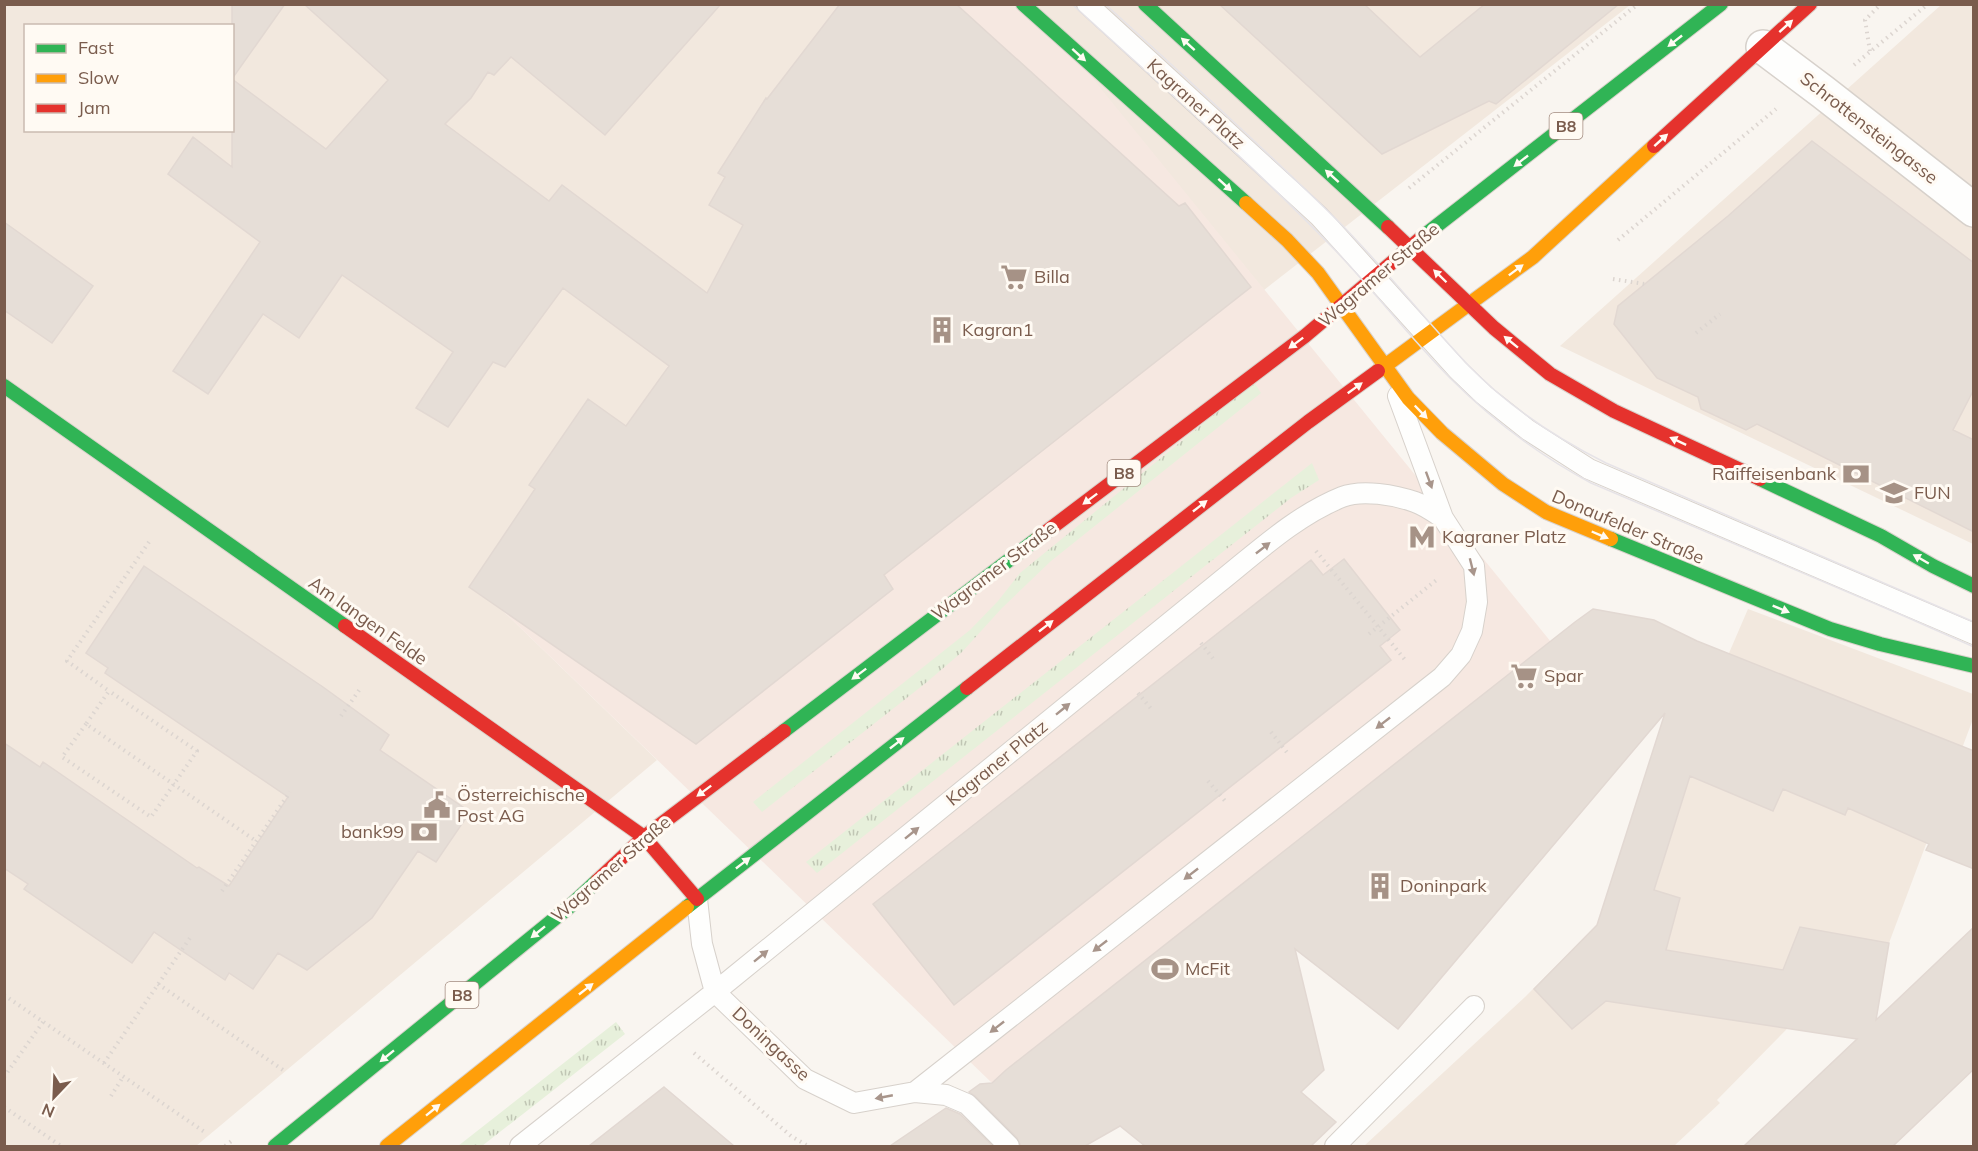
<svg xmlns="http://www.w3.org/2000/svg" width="1978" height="1151" font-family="Mulish,sans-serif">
	<defs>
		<pattern id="grass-tufts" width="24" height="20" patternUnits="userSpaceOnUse" patternTransform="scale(1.5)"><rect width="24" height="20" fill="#e7f0db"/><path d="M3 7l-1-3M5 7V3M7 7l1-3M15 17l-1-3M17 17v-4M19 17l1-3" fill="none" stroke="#c0c6b4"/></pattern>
	</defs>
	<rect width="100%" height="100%" fill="#f9f5f0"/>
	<path fill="#f2e8de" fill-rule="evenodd" d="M 5,5 L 905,5 L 743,225 L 664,373 L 502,610 L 657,760 L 196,1146 L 5,1146 ZM 26,26 L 232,26 L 232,130 L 26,130 Z
		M 1032,5 L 1630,5 L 1264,290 Z
		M 1941,5 L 1973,5 L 1973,544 L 1560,346 Z
		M 1748,609 L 1973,694 L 1973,719 L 1889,943 L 1882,987 L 1836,979 L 1717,1100 L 1720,1103 L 1674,1146 L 1364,1146 L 1525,997 L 1585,937 L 1637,945 L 1729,653 Z"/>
	<path fill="#f6e8e1" d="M 1032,4 L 1551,642 L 992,1083 L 502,610 L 567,509 L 664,373 L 743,225 L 905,5 Z"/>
	<path fill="url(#grass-tufts)" d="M 1254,382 L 1261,393 L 1051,561 L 1002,608 L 962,652 L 927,682 L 762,812 L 753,802 L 970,630 L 998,601 L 1020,573 Z
		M 1312,463 L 1319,480 L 1291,498 L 817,873 L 806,862 Z
		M 616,1022 L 625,1034 L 482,1146 L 458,1146 Z"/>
	<path fill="#e6ded7" stroke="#e2d8d2" stroke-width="1.5" d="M 232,4 L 285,4 L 232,79 Z
		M 304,4 L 721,4 L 605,135 L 511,57 L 494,75 L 488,72 L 471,98 L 445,124 L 549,201 L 562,185 L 707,293 L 743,225 L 709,205 L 725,177 L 718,173 L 766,98 L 767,99 L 840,4 L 956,4 L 1179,206 L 1185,203 L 1251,287 L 884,575 L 893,589 L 696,744 L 469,587 L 535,489 L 529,485 L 588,399 L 626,426 L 669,366 L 563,288 L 505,367 L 493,362 L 448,427 L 416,408 L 453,352 L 342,275 L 299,338 L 263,314 L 208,394 L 173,371 L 260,242 L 168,174 L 193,137 L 232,167 L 232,79 L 326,149 L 388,80 Z
		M 1219,4 L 1364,4 L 1420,57 L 1485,4 L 1619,4 L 1496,104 L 1489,101 L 1382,154 Z
		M 1812,141 L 1974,263 L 1974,389 L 1953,430 L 1974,440 L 1974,532 L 1757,424 L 1746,430 L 1701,409 L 1698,397 L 1657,378 L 1614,324 L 1618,306 L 1728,216 Z
		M 4,222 L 93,286 L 52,343 L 4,310 Z
		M 1344,559 L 1400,630 L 1380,646 L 1391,660 L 954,1005 L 873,904 L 1311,560 L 1323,575 Z
		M 144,566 L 323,687 L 389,735 L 380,750 L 470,812 L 436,862 L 418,851 L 372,918 L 307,970 L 278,953 L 253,989 L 229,973 L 225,980 L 154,932 L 132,963 L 24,889 L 28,884 L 4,868 L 4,743 L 40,767 L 43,762 L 197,868 L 199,867 L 229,886 L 288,797 L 105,673 L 108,668 L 86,653 Z
		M 1593,609 L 1654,620 L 1697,641 L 1974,751 L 1974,869 L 1926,850 L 1929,844 L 1848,808 L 1845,815 L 1783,789 L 1773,811 L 1690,776 L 1654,890 L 1680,898 L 1666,950 L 1783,970 L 1800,927 L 1889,943 L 1876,1020 L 1974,927 L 1974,1069 L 1893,1146 L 1744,1146 L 1857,1039 L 1606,1001 L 1572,1029 L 1534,989 L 1597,925 L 1665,713 L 1398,1029 L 1295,949 L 1324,1070 L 1301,1092 L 1336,1122 L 1311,1146 L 1145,1146 L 1120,1126 L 1085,1146 L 1021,1146 L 1017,1138 L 975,1096 L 969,1092 L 980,1084 L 992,1083 L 1006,1070 L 1575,622 Z
		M 664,1087 L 734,1146 L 589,1146 Z
		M 946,1108 L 960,1114 L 993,1146 L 890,1146 Z"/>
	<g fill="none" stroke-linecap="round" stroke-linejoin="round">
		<defs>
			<path id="lane" d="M 1087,4 L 1319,216 L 1458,370 L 1484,395 L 1528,430 L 1589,469 L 1974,634
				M 697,899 L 702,944 L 715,992 L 805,1079 L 854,1103 L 915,1092 L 946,1095 L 967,1104 L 1009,1146
				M 915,1092 L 1442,677 L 1461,655 L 1472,631 L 1477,602 L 1474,566 L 1443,518 L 1398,396
				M 520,1146 L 715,992 L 1217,584 C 1256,553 1295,516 1342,497 C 1362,489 1395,495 1415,502 C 1424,505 1434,512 1443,518
				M 1335,1146 L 1474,1006"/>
			<path id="street" d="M 1763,47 L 1823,92 L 1974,210"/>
			<path id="fast" d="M 1023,4 L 1246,203
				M 1145,4 L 1388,227
				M 1421,238 L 1721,4
				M 4,386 L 345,626
				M 1760,479 L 1881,536 L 1933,566 L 1974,586
				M 1611,539 L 1830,629 L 1880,644 L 1974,666
				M 784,731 L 1038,538
				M 687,907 L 967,688
				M 275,1146 L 569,907 L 597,881"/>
			<path id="slow" d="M 1246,203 L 1287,240 L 1318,273 L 1408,398 L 1442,433 L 1503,484 L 1546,512 L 1611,539
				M 1378,371 L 1533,257 L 1654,146
				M 387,1146 L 687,907"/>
			<path id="jam" d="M 1654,146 L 1810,4
				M 1388,227 L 1494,328 L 1550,374 L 1614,411 L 1760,479
				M 1038,538 L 1305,336 L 1421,238
				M 345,626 L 644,837 L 697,899
				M 967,688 L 1308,422 L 1378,371
				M 597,881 L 644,837 L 784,731"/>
		</defs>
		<use href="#lane" stroke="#d7d1cb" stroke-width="22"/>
		<use href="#street" stroke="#d7d1cb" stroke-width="36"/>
		<use href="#fast" stroke="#d9d2cb" stroke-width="16"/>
		<use href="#slow" stroke="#d9d2cb" stroke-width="16"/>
		<use href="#jam" stroke="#d9d2cb" stroke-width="16"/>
		<path stroke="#dcd5d0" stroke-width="4" stroke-dasharray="1.5 4.5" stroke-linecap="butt" d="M 1870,51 L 1865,20 L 1881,4
			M 1854,65 L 1928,4
			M 1409,188 L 1638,4
			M 1618,240 L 1776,109
			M 1613,279 L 1645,284
			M 1696,333 L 1720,314
			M 149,542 L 67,661 L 109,691 L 86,724 L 256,841
			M 1316,551 L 1406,661
			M 1369,634 L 1439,578
			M 1201,643 L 1215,661
			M 1138,693 L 1153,711
			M 341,716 L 360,689
			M 86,724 L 62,757 L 151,817 L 197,751 L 109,691
			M 1271,732 L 1289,755
			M 1208,781 L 1226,802
			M 222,891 L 290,792
			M 158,984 L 283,1070
			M 4,995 L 206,1133
			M 694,1053 L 791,1136 L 808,1146
			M 104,1063 L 192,935
			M 4,1077 L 43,1022
			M 111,1096 L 123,1077
			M 4,1107 L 61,1146
			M 225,1146 L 234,1139"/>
		<use href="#lane" stroke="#fefefd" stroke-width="20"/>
		<use href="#street" stroke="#fefefd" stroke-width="33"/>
		<use href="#fast" stroke="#30b455" stroke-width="14"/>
		<use href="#slow" stroke="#ff9f0a" stroke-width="14"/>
		<use href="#jam" stroke="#e5322d" stroke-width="14"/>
		<path stroke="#e6e3e7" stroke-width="1.5" d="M 1072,4 C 1159,84 1249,161 1331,246 C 1372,288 1408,336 1450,378 C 1492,420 1539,455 1591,483 L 1904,616 L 1974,647
			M 1105,4 C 1184,76 1263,147 1338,221 C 1384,267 1424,319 1469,366 C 1508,406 1556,438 1606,463 L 1974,622"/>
	</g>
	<defs><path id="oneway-solid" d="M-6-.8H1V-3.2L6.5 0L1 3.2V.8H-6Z" transform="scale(1.5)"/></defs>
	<g fill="#fffaf3">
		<use href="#oneway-solid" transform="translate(1786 26) rotate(-42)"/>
		<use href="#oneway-solid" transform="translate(1675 41) rotate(142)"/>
		<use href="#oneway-solid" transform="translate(1188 44) rotate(-138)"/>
		<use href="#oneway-solid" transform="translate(1079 55) rotate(42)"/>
		<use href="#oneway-solid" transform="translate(1661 140) rotate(-42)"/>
		<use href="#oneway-solid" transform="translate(1521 161) rotate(142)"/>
		<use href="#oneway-solid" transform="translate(1332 176) rotate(-138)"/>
		<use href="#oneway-solid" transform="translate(1225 185) rotate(42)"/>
		<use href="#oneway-solid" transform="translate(1516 270) rotate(-37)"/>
		<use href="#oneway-solid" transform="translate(1440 276) rotate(-136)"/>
		<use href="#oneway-solid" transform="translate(1511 342) rotate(-141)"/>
		<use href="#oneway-solid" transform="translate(1296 343) rotate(143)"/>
		<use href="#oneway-solid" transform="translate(1355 388) rotate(-36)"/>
		<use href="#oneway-solid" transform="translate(1421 412) rotate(46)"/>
		<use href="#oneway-solid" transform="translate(1678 441) rotate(-155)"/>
		<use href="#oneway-solid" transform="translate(1090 499) rotate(143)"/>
		<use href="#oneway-solid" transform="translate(1200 506) rotate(-38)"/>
		<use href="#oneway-solid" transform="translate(1600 535) rotate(23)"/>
		<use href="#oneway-solid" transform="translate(1921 559) rotate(-150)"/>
		<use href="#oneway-solid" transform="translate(1781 609) rotate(22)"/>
		<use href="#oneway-solid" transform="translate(1046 626) rotate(-38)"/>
		<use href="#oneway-solid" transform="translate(859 674) rotate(143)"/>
		<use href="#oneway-solid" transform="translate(897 743) rotate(-38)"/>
		<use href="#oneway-solid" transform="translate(704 791) rotate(143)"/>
		<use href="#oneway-solid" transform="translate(743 863) rotate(-38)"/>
		<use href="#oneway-solid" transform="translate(538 932) rotate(141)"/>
		<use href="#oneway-solid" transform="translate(586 989) rotate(-38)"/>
		<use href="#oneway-solid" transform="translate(387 1056) rotate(141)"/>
		<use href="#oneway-solid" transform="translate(433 1110) rotate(-39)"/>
	</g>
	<g fill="#a8958b">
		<use href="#oneway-solid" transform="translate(1429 480) rotate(70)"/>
		<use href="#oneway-solid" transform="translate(1263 548) rotate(-38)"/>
		<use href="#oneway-solid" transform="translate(1472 567) rotate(76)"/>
		<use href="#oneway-solid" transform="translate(1063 709) rotate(-39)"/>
		<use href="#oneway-solid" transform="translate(1383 723) rotate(142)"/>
		<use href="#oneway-solid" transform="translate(912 833) rotate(-39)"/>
		<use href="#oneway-solid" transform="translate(1191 874) rotate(142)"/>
		<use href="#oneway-solid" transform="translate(1100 946) rotate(142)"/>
		<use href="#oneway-solid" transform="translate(761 956) rotate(-39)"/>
		<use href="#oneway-solid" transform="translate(997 1027) rotate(142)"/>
		<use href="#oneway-solid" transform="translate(884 1097) rotate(169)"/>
	</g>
	<defs>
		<symbol id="supermarket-bare" viewBox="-9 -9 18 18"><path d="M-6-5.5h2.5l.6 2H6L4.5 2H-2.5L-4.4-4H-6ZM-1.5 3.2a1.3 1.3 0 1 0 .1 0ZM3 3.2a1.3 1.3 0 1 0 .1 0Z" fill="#a69286" stroke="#fffaf3" stroke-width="2.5" paint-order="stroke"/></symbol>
		<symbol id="building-bare" viewBox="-9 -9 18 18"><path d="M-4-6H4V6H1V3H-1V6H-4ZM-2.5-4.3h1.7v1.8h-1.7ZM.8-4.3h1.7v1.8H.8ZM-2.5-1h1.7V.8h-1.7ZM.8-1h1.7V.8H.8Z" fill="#a69286" stroke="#fffaf3" stroke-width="2.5" paint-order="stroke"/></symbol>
		<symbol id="bank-bare" viewBox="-9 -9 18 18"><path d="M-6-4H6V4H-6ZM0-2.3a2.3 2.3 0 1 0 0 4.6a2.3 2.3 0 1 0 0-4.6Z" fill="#a69286" stroke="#fffaf3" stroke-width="2.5" paint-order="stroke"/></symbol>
		<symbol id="university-bare" viewBox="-9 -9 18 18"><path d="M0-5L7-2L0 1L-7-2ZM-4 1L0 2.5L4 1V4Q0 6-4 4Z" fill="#a69286" stroke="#fffaf3" stroke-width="2.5" paint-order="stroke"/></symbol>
		<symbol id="metro-bare" viewBox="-9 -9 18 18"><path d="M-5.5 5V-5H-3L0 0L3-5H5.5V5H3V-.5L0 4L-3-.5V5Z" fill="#a69286" stroke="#fffaf3" stroke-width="2.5" paint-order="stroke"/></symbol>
		<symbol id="civic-bare" viewBox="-9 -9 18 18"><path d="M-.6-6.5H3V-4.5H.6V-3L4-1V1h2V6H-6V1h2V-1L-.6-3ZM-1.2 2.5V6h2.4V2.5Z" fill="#a69286" stroke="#fffaf3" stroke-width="2.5" paint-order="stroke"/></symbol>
		<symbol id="stadium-bare" viewBox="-9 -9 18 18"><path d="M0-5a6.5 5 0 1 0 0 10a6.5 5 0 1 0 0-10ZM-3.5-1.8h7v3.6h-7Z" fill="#a69286" stroke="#fffaf3" stroke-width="2.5" paint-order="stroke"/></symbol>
	</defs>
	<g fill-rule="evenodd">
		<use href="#supermarket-bare" x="995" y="258" width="38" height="38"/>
		<use href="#building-bare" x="923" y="311" width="38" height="38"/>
		<use href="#bank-bare" x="1837" y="455" width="38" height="38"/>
		<use href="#university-bare" x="1875" y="474" width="38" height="38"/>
		<use href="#metro-bare" x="1403" y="518" width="38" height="38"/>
		<use href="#supermarket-bare" x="1505" y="657" width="38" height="38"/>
		<use href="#civic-bare" x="418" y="786" width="38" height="38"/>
		<use href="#bank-bare" x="405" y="813" width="38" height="38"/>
		<use href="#building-bare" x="1361" y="867" width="38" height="38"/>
		<use href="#stadium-bare" x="1146" y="950" width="38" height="38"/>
	</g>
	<g text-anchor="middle" stroke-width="6" stroke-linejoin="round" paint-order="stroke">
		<g fill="#fffaf3" stroke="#a28b7f" stroke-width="1.5">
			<rect x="1549.5" y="113" width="33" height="26" rx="4.5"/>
			<rect x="1107.5" y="460" width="33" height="26" rx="4.5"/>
			<rect x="445.5" y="982" width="33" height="26" rx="4.5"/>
		</g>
		<g font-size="16" font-weight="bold" fill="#7a5c4d">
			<text x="1566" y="132">B8</text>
			<text x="1124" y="479">B8</text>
			<text x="462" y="1001">B8</text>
		</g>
		<g font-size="18" fill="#7a5c4d" stroke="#fffaf3">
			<text transform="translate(1196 104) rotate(42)" y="6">Kagraner Platz</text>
			<text transform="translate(1869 128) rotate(38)" y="6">Schrottensteingasse</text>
			<text transform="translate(1379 275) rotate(-40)" y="6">Wagramer Straße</text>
			<text transform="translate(1628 527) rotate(23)" y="6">Donaufelder Straße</text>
			<text transform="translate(994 571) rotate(-37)" y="6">Wagramer Straße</text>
			<text transform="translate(368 621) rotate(35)" y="6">Am langen Felde</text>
			<text transform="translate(997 763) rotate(-39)" y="6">Kagraner Platz</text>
			<text transform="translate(611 869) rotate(-41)" y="6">Wagramer Straße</text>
			<text transform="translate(771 1044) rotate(43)" y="6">Doningasse</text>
		</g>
		<g font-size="18" fill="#7a5c4d" stroke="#fffaf3" text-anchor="start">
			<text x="1034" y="283">Billa</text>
			<text x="962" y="336">Kagran1</text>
			<text x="1836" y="480" text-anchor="end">Raiffeisenbank</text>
			<text x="1914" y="499">FUN</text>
			<text x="1442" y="543">Kagraner Platz</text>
			<text x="1544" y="682">Spar</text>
			<text x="457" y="801">Österreichische<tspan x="457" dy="21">Post AG</tspan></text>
			<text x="404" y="838" text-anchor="end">bank99</text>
			<text x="1400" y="892">Doninpark</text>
			<text x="1185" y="975">McFit</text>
		</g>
	</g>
	<rect width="1978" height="1151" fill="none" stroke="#7a5c4d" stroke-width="12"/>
	<rect x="24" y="24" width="210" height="108" fill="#fffaf3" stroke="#cabbb1" stroke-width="1.5"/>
	<rect x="36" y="44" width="30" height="9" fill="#30b455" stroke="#cabbb1" stroke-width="1.5"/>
	<text x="78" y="54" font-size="18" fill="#7a5c4d">Fast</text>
	<rect x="36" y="74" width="30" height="9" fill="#ff9f0a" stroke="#cabbb1" stroke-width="1.5"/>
	<text x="78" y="84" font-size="18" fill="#7a5c4d">Slow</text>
	<rect x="36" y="104" width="30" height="9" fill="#e5322d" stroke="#cabbb1" stroke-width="1.5"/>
	<text x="78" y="114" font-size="18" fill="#7a5c4d">Jam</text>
	<g transform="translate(54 1097) rotate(203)" stroke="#fffaf3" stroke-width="4.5" paint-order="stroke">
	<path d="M0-4.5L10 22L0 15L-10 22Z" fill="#7a5c4d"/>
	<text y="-9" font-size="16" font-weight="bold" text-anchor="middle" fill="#7a5c4d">N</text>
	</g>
</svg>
